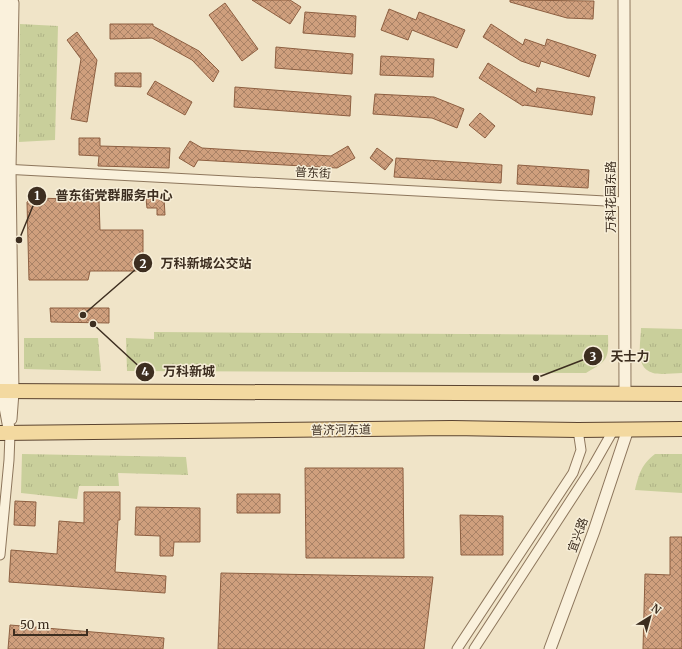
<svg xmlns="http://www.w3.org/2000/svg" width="682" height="649" font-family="Merriweather,'Noto Sans SC',serif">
	<defs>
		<pattern id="grass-tufts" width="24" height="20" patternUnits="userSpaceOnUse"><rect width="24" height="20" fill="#c9cf9b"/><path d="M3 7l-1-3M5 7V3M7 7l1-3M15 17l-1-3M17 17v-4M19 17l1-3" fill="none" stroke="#aeb285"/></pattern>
		<pattern id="building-cross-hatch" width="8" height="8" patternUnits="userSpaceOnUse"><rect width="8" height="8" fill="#cf9f7d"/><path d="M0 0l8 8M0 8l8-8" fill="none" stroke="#a98266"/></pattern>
	</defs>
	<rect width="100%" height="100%" fill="#f0e4c8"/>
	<path fill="url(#grass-tufts)" d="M 20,24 L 58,26 L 55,140 L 19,142 Z
		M 641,328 L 682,329 L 682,373 C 674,373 660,375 653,373 C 634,368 641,342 641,328 Z
		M 154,332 L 608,335 C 609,360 607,361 586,373 L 127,371 L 126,338 L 154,339 Z
		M 24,338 L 98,338 L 101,371 L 24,369 Z
		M 22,454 L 186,457 L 188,475 L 118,473 L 119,486 L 79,486 L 77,499 L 21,493 Z
		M 655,454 L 682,454 L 682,493 L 635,490 C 639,474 641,465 655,454 Z"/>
	<path fill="url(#building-cross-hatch)" stroke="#8d5f41" d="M 252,0 L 290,0 L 301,7 L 290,24 Z
		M 510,0 L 594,1 L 593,19 L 567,18 L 510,2 Z
		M 225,3 L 258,49 L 242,61 L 209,15 Z
		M 389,9 L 416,20 L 419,12 L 465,30 L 457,48 L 412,30 L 408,40 L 381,30 Z
		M 305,12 L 356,16 L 355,37 L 303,33 Z
		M 110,24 L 153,24 L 153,26 L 199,51 L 219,71 L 213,82 L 192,60 L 152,38 L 110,39 Z
		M 491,24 L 523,45 L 525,39 L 545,46 L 547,39 L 596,55 L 589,77 L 541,61 L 539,67 L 521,61 L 483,37 Z
		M 77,32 L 97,60 L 87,122 L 71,119 L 81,59 L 67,40 Z
		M 276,47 L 353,54 L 352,74 L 275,68 Z
		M 381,56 L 434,59 L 433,77 L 380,75 Z
		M 488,63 L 536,93 L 537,88 L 595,97 L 592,115 L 524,105 L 523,106 L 479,78 Z
		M 115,73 L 141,73 L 141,87 L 115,86 Z
		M 155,81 L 192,102 L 185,115 L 147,94 Z
		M 235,87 L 351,96 L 350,116 L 234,107 Z
		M 375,94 L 434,97 L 464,109 L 457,128 L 432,118 L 373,114 Z
		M 480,113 L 495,126 L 485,138 L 469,125 Z
		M 79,138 L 100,138 L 100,146 L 170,148 L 169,168 L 98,166 L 99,156 L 79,155 Z
		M 190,141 L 202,148 L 331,156 L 348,146 L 355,158 L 337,168 L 198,160 L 194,167 L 179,158 Z
		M 377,148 L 393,160 L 385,170 L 370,158 Z
		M 396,158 L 502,165 L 501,183 L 394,177 Z
		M 518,165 L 589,170 L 588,188 L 517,184 Z
		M 37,198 L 99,200 L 100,230 L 143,230 L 143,271 L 90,271 L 88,280 L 29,280 L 27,202 L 30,199 Z
		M 164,198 L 165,215 L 157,215 L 157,208 L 147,208 L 146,199 Z
		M 50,308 L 109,308 L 109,323 L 51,322 Z
		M 305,468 L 403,468 L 404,558 L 306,558 Z
		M 84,492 L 120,492 L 120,520 L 118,520 L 115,572 L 166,576 L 165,593 L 9,582 L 11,550 L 57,554 L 59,521 L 84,523 Z
		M 237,494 L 280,494 L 280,513 L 237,513 Z
		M 15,501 L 36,502 L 35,526 L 14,525 Z
		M 136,507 L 200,508 L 200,542 L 174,542 L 173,556 L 160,556 L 160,536 L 135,535 Z
		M 460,515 L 503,516 L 503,555 L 461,555 Z
		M 670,537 L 682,537 L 682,649 L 643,649 L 645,574 L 670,575 Z
		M 221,573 L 433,577 L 424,649 L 218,649 Z
		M 10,625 L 164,638 L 163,649 L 8,649 Z"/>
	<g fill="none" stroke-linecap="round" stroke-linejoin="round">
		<defs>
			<path id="minor" d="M 3,169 L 624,202
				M 0,555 L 9,460 L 10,434
				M 457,649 L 573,473 L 581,450 L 578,430
				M 474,649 L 593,466 L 614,429"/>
			<path id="tertiary" d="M 5,0 L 1,169 L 2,391 L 10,434
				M 624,0 L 625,394
				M 11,419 L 13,392 L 10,169 L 13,3
				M 550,649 L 594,531 L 628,429"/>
			<path id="primary" d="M 0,391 L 682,394
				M 0,433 L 452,428 L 578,430 L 682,429"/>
		</defs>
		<use href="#minor" stroke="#8d765c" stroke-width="11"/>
		<use href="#tertiary" stroke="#8d765c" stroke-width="13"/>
		<use href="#primary" stroke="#5b4430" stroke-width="16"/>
		<use href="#minor" stroke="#faf1dc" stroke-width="9"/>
		<use href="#tertiary" stroke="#faf1dc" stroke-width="11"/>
		<use href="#primary" stroke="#f3d9a0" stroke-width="14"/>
	</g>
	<g text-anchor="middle" stroke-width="3" stroke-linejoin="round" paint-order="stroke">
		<g font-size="12" fill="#3d2e20" stroke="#f7eed8">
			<text transform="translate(313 173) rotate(3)" y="4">普东街</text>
			<text transform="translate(611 197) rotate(-90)" y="4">万科花园东路</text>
			<text transform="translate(341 430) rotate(-1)" y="4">普济河东道</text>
			<text transform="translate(578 535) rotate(-70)" y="4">宜兴路</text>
		</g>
	</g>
	<path fill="none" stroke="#3d2e20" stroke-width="1.5" d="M19 240L37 196M83 315L143 263M536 378L593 356M93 324L145 372"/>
	<g fill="#3d2e20" stroke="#f7eed8" stroke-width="1.5">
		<circle cx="19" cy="240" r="4"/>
		<circle cx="83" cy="315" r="4"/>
		<circle cx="536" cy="378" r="4"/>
		<circle cx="93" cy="324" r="4"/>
		<circle cx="37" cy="196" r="10"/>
		<circle cx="143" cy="263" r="10"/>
		<circle cx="593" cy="356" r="10"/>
		<circle cx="145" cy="372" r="10"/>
	</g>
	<g font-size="12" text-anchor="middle" font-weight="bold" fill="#fff">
		<text x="37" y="200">1</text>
		<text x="143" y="268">2</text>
		<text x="593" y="361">3</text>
		<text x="145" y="376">4</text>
	</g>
	<g font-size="13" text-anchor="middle" font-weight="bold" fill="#3d2e20" stroke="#f7eed8" stroke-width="3" stroke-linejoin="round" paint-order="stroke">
		<text x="114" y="200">普东街党群服务中心</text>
		<text x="206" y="268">万科新城公交站</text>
		<text x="630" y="361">天士力</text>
		<text x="189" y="376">万科新城</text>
	</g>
	<g transform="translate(650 617) rotate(37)" stroke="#f7eed8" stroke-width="3" paint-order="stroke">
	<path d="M0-3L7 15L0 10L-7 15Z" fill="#3d2e20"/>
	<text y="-6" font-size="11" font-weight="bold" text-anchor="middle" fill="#3d2e20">N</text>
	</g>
	<path d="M14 629v6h73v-6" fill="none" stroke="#3d2e20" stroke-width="2"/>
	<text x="20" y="629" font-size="12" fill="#3d2e20" stroke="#f7eed8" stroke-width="3" paint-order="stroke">50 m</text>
</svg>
